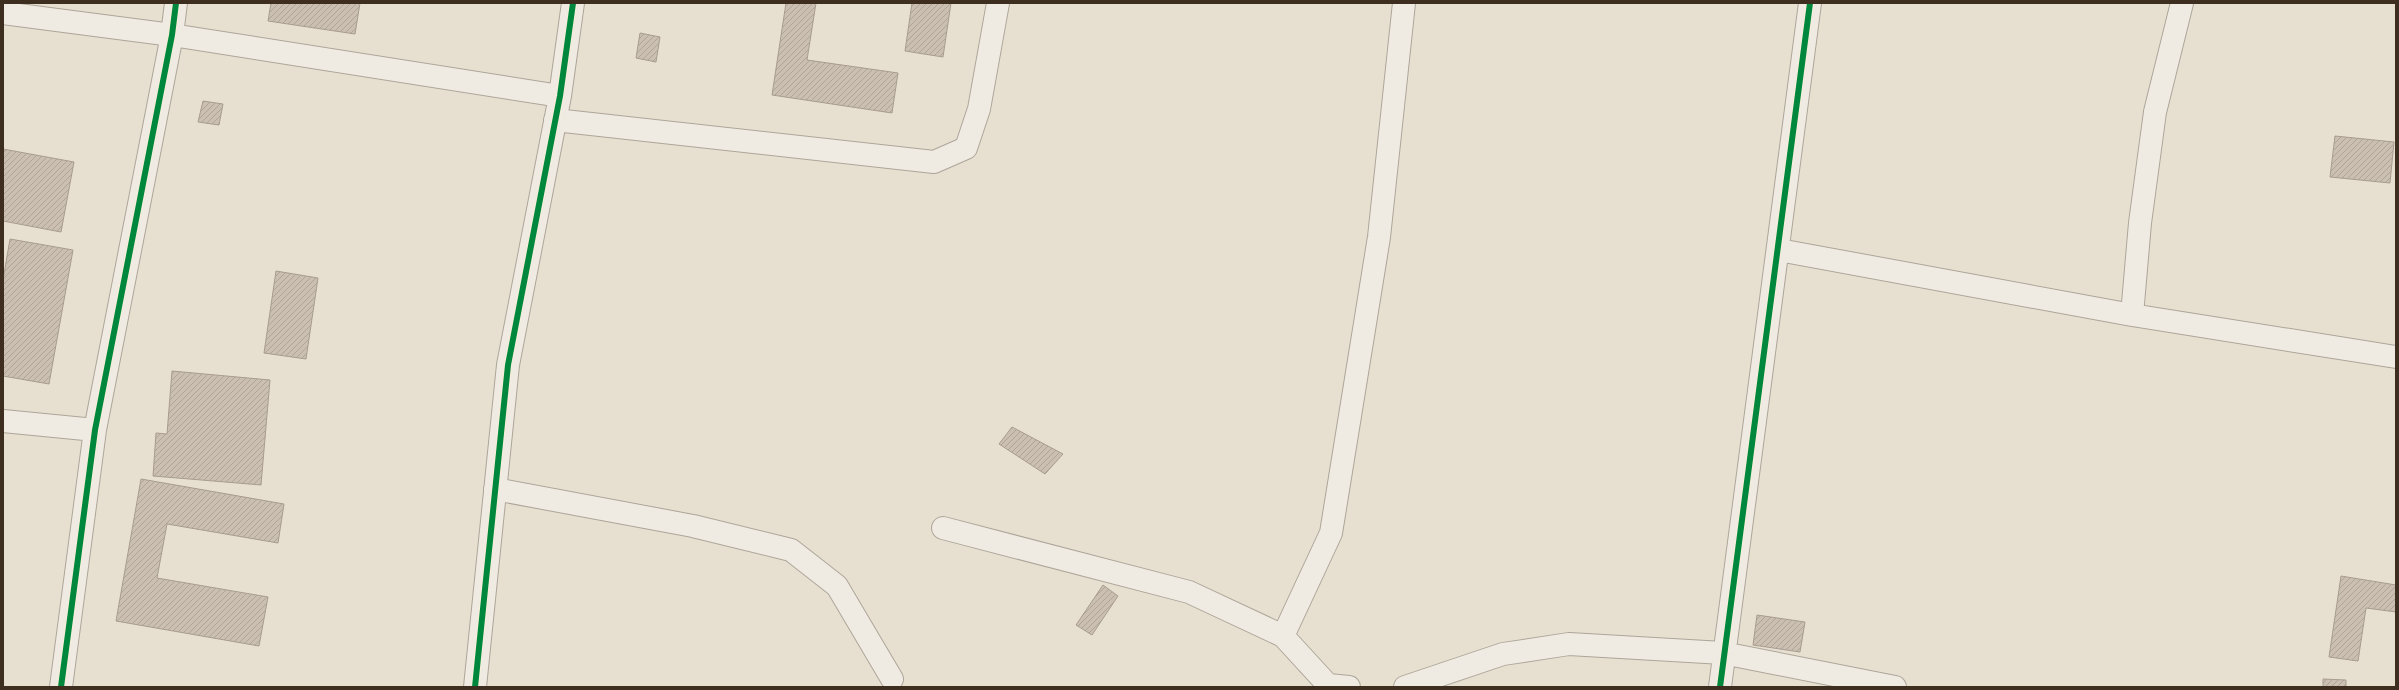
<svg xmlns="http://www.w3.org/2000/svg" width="2399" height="690" font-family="'Playfair Display',serif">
	<defs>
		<pattern id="building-hatch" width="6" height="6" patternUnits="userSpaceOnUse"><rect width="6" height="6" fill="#cbbfb2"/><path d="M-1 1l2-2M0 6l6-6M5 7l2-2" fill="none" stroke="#afa499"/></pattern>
	</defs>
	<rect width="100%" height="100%" fill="#e7e0d1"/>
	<path fill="url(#building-hatch)" stroke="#a89c90" d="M 271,3 L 360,3 L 355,34 L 268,21 Z
		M 786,3 L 816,3 L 807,60 L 898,73 L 892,113 L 772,95 Z
		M 912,3 L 951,3 L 943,57 L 905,51 Z
		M 640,33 L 660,37 L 656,62 L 636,58 Z
		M 203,101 L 223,104 L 219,125 L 198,122 Z
		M 2335,136 L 2394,142 L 2390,183 L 2330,177 Z
		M 3,149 L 74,162 L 61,232 L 3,221 Z
		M 10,239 L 73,250 L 49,384 L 3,376 L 3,280 Z
		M 276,271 L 318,278 L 306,359 L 264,353 Z
		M 172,371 L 270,380 L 261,485 L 153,476 L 156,433 L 167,434 Z
		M 1012,427 L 1063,454 L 1045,474 L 999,444 Z
		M 141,479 L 284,504 L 278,543 L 167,524 L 157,578 L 268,597 L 259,646 L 116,621 Z
		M 2341,576 L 2396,585 L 2396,612 L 2366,608 L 2358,661 L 2329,657 Z
		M 1103,585 L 1118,596 L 1092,635 L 1076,625 Z
		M 1757,615 L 1805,622 L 1800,652 L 1753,645 Z
		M 2323,679 L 2346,680 L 2346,687 L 2323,687 Z"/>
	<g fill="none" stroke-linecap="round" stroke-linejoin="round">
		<defs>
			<path id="minor" d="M 3,13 L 172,35 L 560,96
				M 555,120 L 934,162 L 966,148 L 979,109 L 998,3
				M 1779,250 L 2132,315 L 2396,357
				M 2132,315 L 2140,223 L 2155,112 L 2182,3
				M 3,421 L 95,430
				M 495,489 L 693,526 L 791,550 L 837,586 L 892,679
				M 943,528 L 1189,592 L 1283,636 L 1328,685 L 1349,687
				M 1283,636 L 1331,533 L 1379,237 L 1404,3
				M 61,687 L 95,430 L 172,35 L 176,3
				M 475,687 L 508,365 L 560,96 L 573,3
				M 1405,687 L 1503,654 L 1569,644 L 1723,653 L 1895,687
				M 1720,687 L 1810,3"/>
		</defs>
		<use href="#minor" stroke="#ada599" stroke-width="24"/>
		<use href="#minor" stroke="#efebe3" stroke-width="22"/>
		<defs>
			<path id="cycleway" d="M 61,687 L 95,430 L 172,35 L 176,3
				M 475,687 L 508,365 L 560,96 L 573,3
				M 1720,687 L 1810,3"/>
		</defs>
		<use href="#cycleway" stroke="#f7eed8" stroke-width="8"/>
		<use href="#cycleway" stroke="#00873e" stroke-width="6"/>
	</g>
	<rect width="2399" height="690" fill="none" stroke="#3d2e20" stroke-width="8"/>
</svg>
